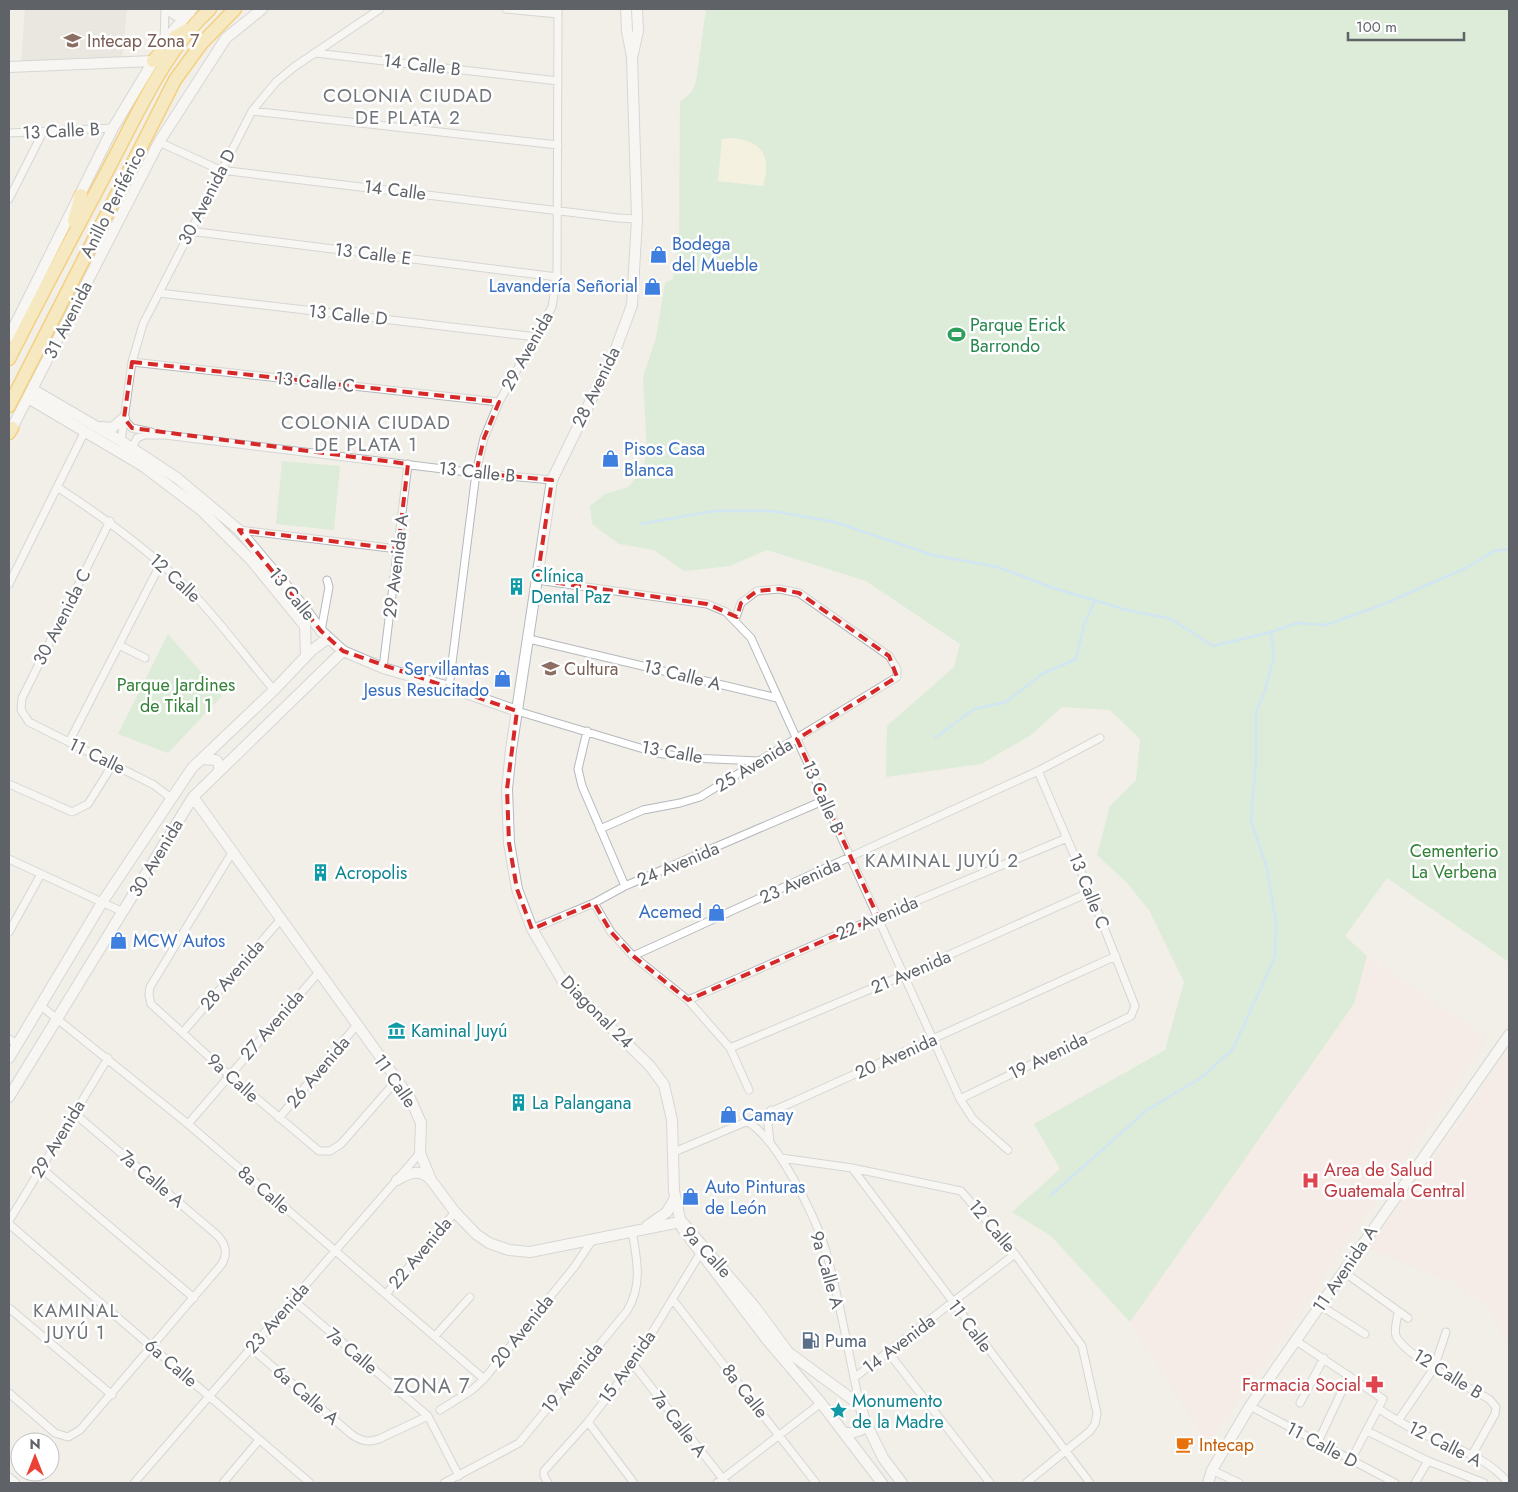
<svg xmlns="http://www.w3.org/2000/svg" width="1518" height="1492" font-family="Jost,sans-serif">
	<rect width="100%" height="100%" fill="#f1efe8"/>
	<path fill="#e1ded6" d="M 25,9 L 127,9 L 122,59 L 21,62 Z"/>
	<path fill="#fce8e6" d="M 1367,956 L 1488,1038 L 1208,1445 L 1130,1322 L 1354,1004 Z
		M 1509,1049 L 1509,1338 L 1506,1340 L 1487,1306 L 1459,1285 L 1366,1248 L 1418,1181 Z"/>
	<path fill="#c5e8c5" d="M 706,9 L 1509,9 L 1509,962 L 1387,878 L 1345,936 L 1367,956 L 1354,1004 L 1130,1322 L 1051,1236 L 1012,1212 L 1060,1169 L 1034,1124 L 1165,1050 L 1184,982 L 1149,910 L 1126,882 L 1097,855 L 1110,806 L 1136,780 L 1140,739 L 1110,710 L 1062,707 L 1031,735 L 981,764 L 886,777 L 887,726 L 954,667 L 960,644 L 866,581 L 767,550 L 730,566 L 684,571 L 654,550 L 619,544 L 592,524 L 590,506 L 605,494 L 628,487 L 642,471 L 647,451 L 643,377 L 656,338 L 665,283 L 673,279 L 679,238 L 680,102 L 691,93 L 696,82 Z
		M 282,461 L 340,466 L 334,530 L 276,524 Z
		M 168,634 L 222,696 L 168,753 L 118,734 Z"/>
	<path fill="#fbf3d9" d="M 733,138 C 764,142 771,157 763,186 L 718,181 L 722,139 Z"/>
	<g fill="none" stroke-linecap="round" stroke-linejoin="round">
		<path stroke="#aadaff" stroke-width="2.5" d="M 640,524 L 714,511 L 772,511 L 835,522 L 932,555 L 998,567 L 1053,588 L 1127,610 L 1171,619 L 1213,646 L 1271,632 L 1297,623 L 1326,625 L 1384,604 L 1466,568 L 1494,551 L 1509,549
			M 935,738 L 974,709 L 1006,702 L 1042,674 L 1076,659 L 1085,622 L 1095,601
			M 1050,1196 L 1147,1110 L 1202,1077 L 1233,1049 L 1275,957 L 1276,922 L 1267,868 L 1251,820 L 1256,761 L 1256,711 L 1264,693 L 1274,657 L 1271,632"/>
		<defs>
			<path id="street" d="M 506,9 L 558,14
				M 164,42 L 165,9
				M 315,53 L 558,81
				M 252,111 L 558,145
				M 9,133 L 113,128
				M 159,142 L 220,170 L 618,218 L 637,219
				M 9,199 L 43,132
				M 189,231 L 557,277
				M 159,293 L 537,337
				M 132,362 L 499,402
				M 124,419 L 132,428 L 151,432
				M 121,441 L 132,362 L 143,324 L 252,111 L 276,82 L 294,67 L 380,9
				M 132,448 L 137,438 L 144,435 L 165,435 L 476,473 L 552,480
				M 57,487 C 108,520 156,555 198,599 C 225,628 248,660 274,690
				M 110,521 L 22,698 L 21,710 L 29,722 L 154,785 L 171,798
				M 239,530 L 398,549
				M 537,580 L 707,604 L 726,612 L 751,638 L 960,1099 L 973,1119 L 1008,1150
				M 9,584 L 85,431
				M 321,631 L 329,587 L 327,580
				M 529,639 L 777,698
				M 119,645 L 145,658
				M 383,668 L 408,464
				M 449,687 L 476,473 L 484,438 L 499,402 L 552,307 L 557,277 L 558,9
				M 517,711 L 657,753 L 691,758 L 759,761
				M 587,731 L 578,769 L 582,786 L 625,886
				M 69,742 L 161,563
				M 9,784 L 72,812 L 88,804 L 113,764
				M 600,829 L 643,810 L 680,803 L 700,797 L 897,677 L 897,669 L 889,656 L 799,593 L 779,589 L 757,591 L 741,603 L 735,620
				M 233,851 L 150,987 L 149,995 L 151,1004 L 229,1075 L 319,1151 L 330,1151 L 341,1144 L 396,1081
				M 9,859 L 123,912
				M 594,903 L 611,932 L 633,956 L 688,1000 L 730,1048 L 749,1090
				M 532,929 L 594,903 L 625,886 L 825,800
				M 9,932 L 41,874
				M 633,956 L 1038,771 L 1100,738
				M 688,1000 L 878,917 L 1067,838
				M 41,1006 L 188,1124 L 484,1379
				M 183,1032 L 281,919
				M 9,1039 L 17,1044
				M 730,1048 L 904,975 L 1090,892
				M 960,1099 L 1131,1016 L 1135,1006 L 1090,892 L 1038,771
				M 279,1118 L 356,1026
				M 745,1121 C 775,1133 816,1218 825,1248 C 840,1299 848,1353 860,1405
				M 188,1124 L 319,972
				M 770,1142 L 768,1125 L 771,1110
				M 674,1152 L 791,1103 L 1116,956
				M 781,1158 L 852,1168 L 961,1191 L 1015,1254 L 1082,1346 L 1097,1413 L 1095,1424 L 1090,1431 L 1026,1483
				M 41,1168 L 194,1298
				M 852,1168 L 1090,1483
				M 9,1221 L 108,1058
				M 9,1224 L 310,1483
				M 1344,1272 L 1408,1318
				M 386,1294 L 455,1212
				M 293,1300 L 428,1416 L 459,1476
				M 673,1300 L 816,1483
				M 1321,1306 L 1365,1334
				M 9,1308 L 112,1395
				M 1398,1313 C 1397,1320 1394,1328 1396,1336 C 1405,1356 1468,1387 1489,1399 L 1496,1407 L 1495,1414 L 1472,1455
				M 435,1336 L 470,1297
				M 1295,1340 L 1383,1399 L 1351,1460
				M 251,1348 L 351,1434 C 361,1441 368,1443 379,1439 L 428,1416
				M 888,1352 L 990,1483
				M 633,1364 L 726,1483
				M 854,1378 L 1015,1254
				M 9,1393 L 55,1433 L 68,1437 L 80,1430 L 222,1264 C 228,1253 226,1244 217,1235 L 74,1113
				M 1300,1403 L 1324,1358
				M 1250,1406 L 1395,1483
				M 1379,1409 C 1393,1418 1408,1427 1423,1434 C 1452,1447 1488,1457 1508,1483
				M 440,1410 L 472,1390 L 484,1379 L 575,1266 L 593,1239
				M 1398,1421 L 1434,1368 L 1446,1332
				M 588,1422 L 634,1483
				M 1367,1431 L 1428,1461 L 1484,1483
				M 1317,1444 L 1349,1376
				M 1212,1470 L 1239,1483
				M 9,1477 L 16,1483
				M 134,1483 L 420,1153
				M 223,1483 L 259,1440
				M 444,1483 L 519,1443 L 627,1311 C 643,1285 637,1259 632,1231
				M 548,1483 L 544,1476 L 544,1471 L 588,1422 L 633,1364 L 701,1252
				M 717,1483 L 821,1403
				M 1415,1483 L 1428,1461"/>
			<path id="secondary" d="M 168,9 L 176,15 L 190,12
				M 626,9 L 627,31 L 632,57 L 637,219 L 632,305 L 615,351 L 552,480 L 511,750 L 507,789 L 509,843 L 517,889 L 532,929 L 562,980 L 650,1066 L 664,1085 L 672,1120 L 674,1191 L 682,1228 L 768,1341 L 821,1403 L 882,1483
				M 167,38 L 192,9
				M 633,54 L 638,31 L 637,9
				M 9,67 L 153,61
				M 9,337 L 113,128 L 157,55
				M 32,389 L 121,441 L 177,478 L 239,530 L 302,605 L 321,631 L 343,651 L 383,668 L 449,687 L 517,711
				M 28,398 L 143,466 L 201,510 L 251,560 L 305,626 L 306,656
				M 101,427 L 112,428 L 124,418
				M 9,434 L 159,142 L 226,38 L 262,9
				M 202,759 L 216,760 L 219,764 L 219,771
				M 193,797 L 410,1098 L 421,1123 L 420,1153 L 431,1180 L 455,1212 L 476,1234 L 489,1243 L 509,1250 L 530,1252 L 680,1222
				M 9,1058 L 103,901 L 192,768 L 274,690 L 311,651 L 328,638
				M 9,1097 L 193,797 L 343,651
				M 397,1180 C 409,1173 420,1168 431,1180
				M 683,1223 L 755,1307 L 788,1352 L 860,1405 L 865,1421 L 883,1458 L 902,1483
				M 647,1226 L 667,1212 L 675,1198
				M 844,1433 L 851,1433 L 861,1430 L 865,1421
				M 1208,1483 L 1212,1470 L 1250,1406 L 1509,1035"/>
			<path id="highway" d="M 153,61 L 176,36 L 187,30
				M 74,221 L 81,195
				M 9,359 C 43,291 79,225 114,158 C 141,107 167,48 210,9
				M 9,406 L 175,80 L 201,44 L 235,9
				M 9,433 L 12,428"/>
		</defs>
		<use href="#street" stroke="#b5b8bc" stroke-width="9"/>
		<use href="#secondary" stroke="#b6babf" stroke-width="12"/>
		<use href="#highway" stroke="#f9ab00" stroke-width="15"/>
		<use href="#street" stroke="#fff" stroke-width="7"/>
		<use href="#secondary" stroke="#fff" stroke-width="10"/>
		<use href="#highway" stroke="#fde293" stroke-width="12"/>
	</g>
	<path d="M0 0H1518V1492H0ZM 132,362 L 499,402 L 484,438 L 476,473 L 552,480 L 537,580 L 707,604 L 737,617 L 741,603 L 757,591 L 779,589 L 799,593 L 889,656 L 897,677 L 797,739 L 878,917 L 688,1000 L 633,956 L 611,932 L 594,903 L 532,929 L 517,889 L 509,843 L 507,789 L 517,711 L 343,651 L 321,631 L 239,530 L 398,549 L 408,464 L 132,428 L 124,418 Z" fill="#f1efe8" fill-opacity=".55" fill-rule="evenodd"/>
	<path fill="none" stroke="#d62828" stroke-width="4" stroke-dasharray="10 6" stroke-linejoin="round" d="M 132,362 L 499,402 L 484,438 L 476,473 L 552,480 L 537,580 L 707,604 L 737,617 L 741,603 L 757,591 L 779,589 L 799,593 L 889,656 L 897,677 L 797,739 L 878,917 L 688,1000 L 633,956 L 611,932 L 594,903 L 532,929 L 517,889 L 509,843 L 507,789 L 517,711 L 343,651 L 321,631 L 239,530 L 398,549 L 408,464 L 132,428 L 124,418 Z"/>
	<defs>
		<symbol id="university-bare" viewBox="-9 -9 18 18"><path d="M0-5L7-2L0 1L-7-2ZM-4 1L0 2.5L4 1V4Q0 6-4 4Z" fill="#8d6e63" stroke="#fff" stroke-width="2.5" paint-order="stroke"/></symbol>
		<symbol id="shop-bare" viewBox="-9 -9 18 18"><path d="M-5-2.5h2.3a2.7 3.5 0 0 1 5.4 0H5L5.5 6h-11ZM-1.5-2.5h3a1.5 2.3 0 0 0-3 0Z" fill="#3f7fe0" stroke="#fff" stroke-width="2.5" paint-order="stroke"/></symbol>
		<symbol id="stadium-bare" viewBox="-9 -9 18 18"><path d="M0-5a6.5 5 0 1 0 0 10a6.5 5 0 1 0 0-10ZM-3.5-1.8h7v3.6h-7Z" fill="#2e9e5b" stroke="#fff" stroke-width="2.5" paint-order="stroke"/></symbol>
		<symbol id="building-bare" viewBox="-9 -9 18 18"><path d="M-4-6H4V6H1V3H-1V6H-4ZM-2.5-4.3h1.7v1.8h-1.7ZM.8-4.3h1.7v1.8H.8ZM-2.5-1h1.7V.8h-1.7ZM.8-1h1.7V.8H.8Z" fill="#0f9aa8" stroke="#fff" stroke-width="2.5" paint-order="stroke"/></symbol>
		<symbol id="school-bare" viewBox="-9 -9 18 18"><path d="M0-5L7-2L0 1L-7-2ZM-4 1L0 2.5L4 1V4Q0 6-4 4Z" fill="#8d6e63" stroke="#fff" stroke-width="2.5" paint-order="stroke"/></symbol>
		<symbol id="museum-bare" viewBox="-9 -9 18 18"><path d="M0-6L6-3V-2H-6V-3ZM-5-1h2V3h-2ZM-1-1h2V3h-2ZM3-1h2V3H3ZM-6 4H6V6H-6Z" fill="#0f9aa8" stroke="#fff" stroke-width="2.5" paint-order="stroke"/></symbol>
		<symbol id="hospital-bare" viewBox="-9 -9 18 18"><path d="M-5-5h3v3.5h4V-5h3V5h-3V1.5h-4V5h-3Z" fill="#e0444e" stroke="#fff" stroke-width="2.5" paint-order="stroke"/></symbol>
		<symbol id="fuel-bare" viewBox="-9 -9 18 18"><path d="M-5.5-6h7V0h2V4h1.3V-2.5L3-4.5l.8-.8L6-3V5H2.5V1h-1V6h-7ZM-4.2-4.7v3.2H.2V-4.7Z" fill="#5c6f8a" stroke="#fff" stroke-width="2.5" paint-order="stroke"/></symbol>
		<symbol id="pharmacy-bare" viewBox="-9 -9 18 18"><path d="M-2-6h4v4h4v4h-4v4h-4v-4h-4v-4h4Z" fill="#e0444e" stroke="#fff" stroke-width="2.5" paint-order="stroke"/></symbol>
		<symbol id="sight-bare" viewBox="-9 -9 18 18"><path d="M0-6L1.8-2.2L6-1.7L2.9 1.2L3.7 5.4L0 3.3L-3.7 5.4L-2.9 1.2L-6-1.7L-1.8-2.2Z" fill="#0f9aa8" stroke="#fff" stroke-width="2.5" paint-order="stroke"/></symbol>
		<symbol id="cafe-bare" viewBox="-9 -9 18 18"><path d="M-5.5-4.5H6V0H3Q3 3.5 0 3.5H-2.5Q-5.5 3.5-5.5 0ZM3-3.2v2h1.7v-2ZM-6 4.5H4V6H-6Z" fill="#e8710a" stroke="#fff" stroke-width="2.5" paint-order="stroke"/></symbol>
	</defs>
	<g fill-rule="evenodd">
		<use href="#university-bare" x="60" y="28" width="25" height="25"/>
		<use href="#shop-bare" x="646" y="242" width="25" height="25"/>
		<use href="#shop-bare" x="640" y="274" width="25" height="25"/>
		<use href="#stadium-bare" x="944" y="322" width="25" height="25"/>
		<use href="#shop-bare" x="598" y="446" width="25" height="25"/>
		<use href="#building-bare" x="504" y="574" width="25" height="25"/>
		<use href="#school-bare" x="538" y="656" width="25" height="25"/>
		<use href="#shop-bare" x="490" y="666" width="25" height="25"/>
		<use href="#building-bare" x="308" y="860" width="25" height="25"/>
		<use href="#shop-bare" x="704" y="900" width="25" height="25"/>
		<use href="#shop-bare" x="106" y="928" width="25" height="25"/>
		<use href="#museum-bare" x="384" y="1018" width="25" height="25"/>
		<use href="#building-bare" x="506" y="1090" width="25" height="25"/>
		<use href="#shop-bare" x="716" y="1102" width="25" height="25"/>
		<use href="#hospital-bare" x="1298" y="1168" width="25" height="25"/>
		<use href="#shop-bare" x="678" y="1184" width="25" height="25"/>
		<use href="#fuel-bare" x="798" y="1328" width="25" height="25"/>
		<use href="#pharmacy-bare" x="1362" y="1372" width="25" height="25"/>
		<use href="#sight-bare" x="826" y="1398" width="25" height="25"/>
		<use href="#cafe-bare" x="1172" y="1432" width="25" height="25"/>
	</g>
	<g text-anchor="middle" stroke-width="5" stroke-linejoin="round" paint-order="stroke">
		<g font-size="18" fill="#785e54" stroke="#fff" text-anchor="start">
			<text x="87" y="47">Intecap Zona 7</text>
			<text x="564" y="675">Cultura</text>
		</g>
		<g font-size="18" fill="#5f6368" stroke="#fff">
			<text transform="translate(422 65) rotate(7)" y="6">14 Calle B</text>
			<text transform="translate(61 131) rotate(-3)" y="6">13 Calle B</text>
			<text transform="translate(395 190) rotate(7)" y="6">14 Calle</text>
			<text transform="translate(207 197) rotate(-63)" y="6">30 Avenida D</text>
			<text transform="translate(113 202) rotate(-63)" y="6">Anillo Periférico</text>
			<text transform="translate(373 254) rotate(7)" y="6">13 Calle E</text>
			<text transform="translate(348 315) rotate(6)" y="6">13 Calle D</text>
			<text transform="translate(68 320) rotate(-63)" y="6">31 Avenida</text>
			<text transform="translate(527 351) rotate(-61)" y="6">29 Avenida</text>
			<text transform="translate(315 382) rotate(6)" y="6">13 Calle C</text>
			<text transform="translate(596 387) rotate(-64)" y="6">28 Avenida</text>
			<text transform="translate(477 472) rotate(6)" y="6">13 Calle B</text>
			<text transform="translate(396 566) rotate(-83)" y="6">29 Avenida A</text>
			<text transform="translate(175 578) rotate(43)" y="6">12 Calle</text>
			<text transform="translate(292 594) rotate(51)" y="6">13 Calle</text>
			<text transform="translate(62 617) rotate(-63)" y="6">30 Avenida C</text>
			<text transform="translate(682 675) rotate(14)" y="6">13 Calle A</text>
			<text transform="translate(672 752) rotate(10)" y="6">13 Calle</text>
			<text transform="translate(97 756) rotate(26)" y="6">11 Calle</text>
			<text transform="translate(754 765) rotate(-31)" y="6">25 Avenida</text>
			<text transform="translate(823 797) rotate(66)" y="6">13 Calle B</text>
			<text transform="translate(156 858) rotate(-59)" y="6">30 Avenida</text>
			<text transform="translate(678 864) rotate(-23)" y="6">24 Avenida</text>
			<text transform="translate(800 881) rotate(-24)" y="6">23 Avenida</text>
			<text transform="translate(1089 891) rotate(68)" y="6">13 Calle C</text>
			<text transform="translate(877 918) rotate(-23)" y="6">22 Avenida</text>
			<text transform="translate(911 972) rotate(-23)" y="6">21 Avenida</text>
			<text transform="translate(232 975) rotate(-49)" y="6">28 Avenida</text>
			<text transform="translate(597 1012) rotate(45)" y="6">Diagonal 24</text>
			<text transform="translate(272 1025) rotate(-49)" y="6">27 Avenida</text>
			<text transform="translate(896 1056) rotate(-24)" y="6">20 Avenida</text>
			<text transform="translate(1048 1056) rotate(-26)" y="6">19 Avenida</text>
			<text transform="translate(318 1072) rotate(-50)" y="6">26 Avenida</text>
			<text transform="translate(233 1078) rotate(42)" y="6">9a Calle</text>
			<text transform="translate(395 1081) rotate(55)" y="6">11 Calle</text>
			<text transform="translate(58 1139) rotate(-59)" y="6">29 Avenida</text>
			<text transform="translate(152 1179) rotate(40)" y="6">7a Calle A</text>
			<text transform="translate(264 1190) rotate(41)" y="6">8a Calle</text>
			<text transform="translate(992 1226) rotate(50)" y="6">12 Calle</text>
			<text transform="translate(707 1252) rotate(47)" y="6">9a Calle</text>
			<text transform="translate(420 1253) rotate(-50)" y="6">22 Avenida</text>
			<text transform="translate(1345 1269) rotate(-56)" y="6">11 Avenida A</text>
			<text transform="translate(827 1270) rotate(74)" y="6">9a Calle A</text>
			<text transform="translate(277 1318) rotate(-49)" y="6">23 Avenida</text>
			<text transform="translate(970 1326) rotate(53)" y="6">11 Calle</text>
			<text transform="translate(522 1331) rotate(-51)" y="6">20 Avenida</text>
			<text transform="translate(899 1344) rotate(-37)" y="6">14 Avenida</text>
			<text transform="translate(352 1351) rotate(40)" y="6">7a Calle</text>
			<text transform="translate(171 1363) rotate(41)" y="6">6a Calle</text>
			<text transform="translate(627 1367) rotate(-55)" y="6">15 Avenida</text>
			<text transform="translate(1448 1374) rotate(32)" y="6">12 Calle B</text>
			<text transform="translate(572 1378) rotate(-51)" y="6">19 Avenida</text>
			<text transform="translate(745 1391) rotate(52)" y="6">8a Calle</text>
			<text transform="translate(306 1395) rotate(41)" y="6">6a Calle A</text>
			<text transform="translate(679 1424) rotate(52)" y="6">7a Calle A</text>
			<text transform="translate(1445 1444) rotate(27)" y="6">12 Calle A</text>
			<text transform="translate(1322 1445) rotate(28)" y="6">11 Calle D</text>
		</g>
		<g font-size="18" fill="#366cbe" stroke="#fff" text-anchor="start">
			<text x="672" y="250">Bodega<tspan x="672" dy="21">del Mueble</tspan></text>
			<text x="638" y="292" text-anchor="end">Lavandería Señorial</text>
			<text x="624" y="455">Pisos Casa<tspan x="624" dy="21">Blanca</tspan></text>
			<text x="489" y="675" text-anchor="end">Servillantas<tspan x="489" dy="21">Jesus Resucitado</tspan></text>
			<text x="702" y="918" text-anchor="end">Acemed</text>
			<text x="133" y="947">MCW Autos</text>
			<text x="742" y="1121">Camay</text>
			<text x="705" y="1193">Auto Pinturas<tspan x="705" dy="21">de León</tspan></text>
		</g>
		<g font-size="18" fill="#27864d" stroke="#fff" text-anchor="start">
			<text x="970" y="331">Parque Erick<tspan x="970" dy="21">Barrondo</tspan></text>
		</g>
		<g font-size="18" fill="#0d838f" stroke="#fff" text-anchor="start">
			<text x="531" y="582">Clínica<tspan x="531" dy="21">Dental Paz</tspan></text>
			<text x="335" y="879">Acropolis</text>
			<text x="411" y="1037">Kaminal Juyú</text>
			<text x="532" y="1109">La Palangana</text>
			<text x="852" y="1407">Monumento<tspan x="852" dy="21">de la Madre</tspan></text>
		</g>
		<g font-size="18" fill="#348238" stroke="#fff">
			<text x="176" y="691">Parque Jardines<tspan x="176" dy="21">de Tikal 1</tspan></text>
			<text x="1454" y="857">Cementerio<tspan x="1454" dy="21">La Verbena</tspan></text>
		</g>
		<g font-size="18" fill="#be3a42" stroke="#fff" text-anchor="start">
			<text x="1324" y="1176">Area de Salud<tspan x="1324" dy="21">Guatemala Central</tspan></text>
			<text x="1361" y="1391" text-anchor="end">Farmacia Social</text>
		</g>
		<g font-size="18" fill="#4e5e75" stroke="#fff" text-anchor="start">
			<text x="825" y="1347">Puma</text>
		</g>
		<g font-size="18" fill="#c56008" stroke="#fff" text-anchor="start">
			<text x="1199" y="1451">Intecap</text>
		</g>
		<g font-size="19" letter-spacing="1" fill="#70757a" stroke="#fff">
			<text x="408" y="102">COLONIA CIUDAD<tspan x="408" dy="22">DE PLATA 2</tspan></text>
			<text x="366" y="429">COLONIA CIUDAD<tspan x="366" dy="22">DE PLATA 1</tspan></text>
			<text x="942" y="867">KAMINAL JUYÚ 2</text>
			<text x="76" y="1317">KAMINAL<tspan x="76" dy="22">JUYÚ 1</tspan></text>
		</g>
		<g font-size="20" letter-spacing="1" fill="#70757a" stroke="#fff">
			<text x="432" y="1393">ZONA 7</text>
		</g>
	</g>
	<rect width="1518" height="1492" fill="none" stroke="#5f6368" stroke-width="20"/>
	<g transform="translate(35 1457)"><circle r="24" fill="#ffffff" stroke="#bfc1c3"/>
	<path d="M0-4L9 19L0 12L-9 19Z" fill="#ea4335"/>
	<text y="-8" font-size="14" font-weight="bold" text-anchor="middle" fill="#5f6368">N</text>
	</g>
	<path d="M1348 32v8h116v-8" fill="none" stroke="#5f6368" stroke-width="2.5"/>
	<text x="1356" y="32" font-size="15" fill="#5f6368" stroke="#ffffff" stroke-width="4" paint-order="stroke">100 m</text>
</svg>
